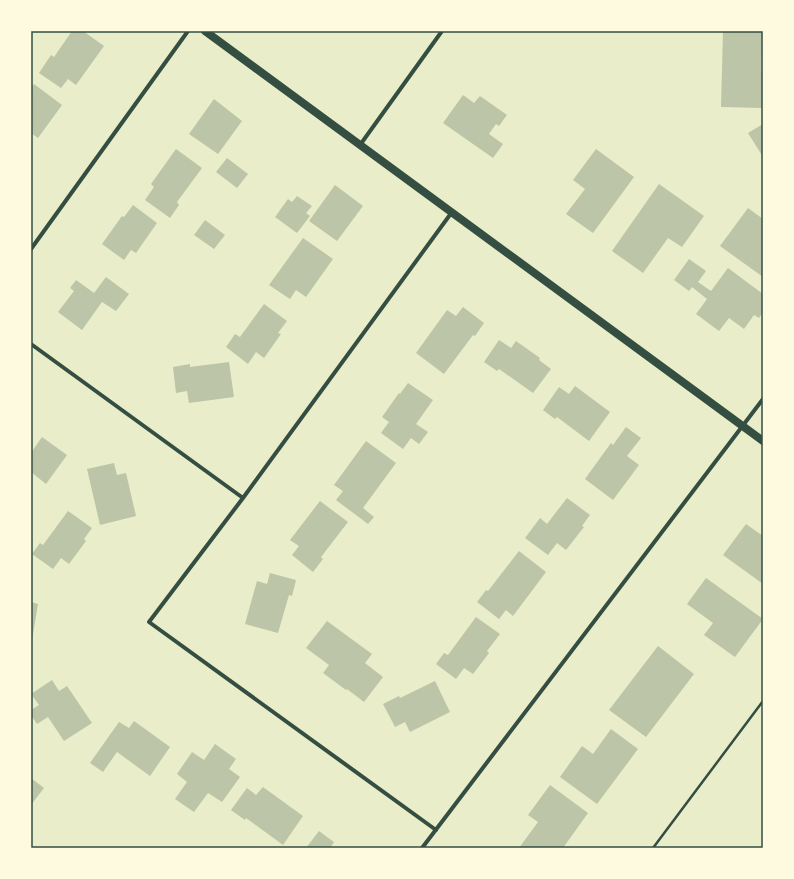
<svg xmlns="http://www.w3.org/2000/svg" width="794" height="879" font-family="'Public Sans',sans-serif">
	<rect width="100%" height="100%" fill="#e9edc9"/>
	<path fill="#bcc5a7" d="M 72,31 L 83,31 L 104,46 L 76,85 L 68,79 L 61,88 L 39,73 L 51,55 L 54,57 Z
		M 723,31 L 762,31 L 761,71 L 763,71 L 763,108 L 721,107 Z
		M 34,84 L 62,105 L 38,138 L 31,133 L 31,88 Z
		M 463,95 L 474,103 L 480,96 L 507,115 L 499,126 L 496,124 L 489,134 L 503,144 L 493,158 L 443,123 Z
		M 214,99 L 242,121 L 218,154 L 189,134 Z
		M 763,124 L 763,157 L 748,133 Z
		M 176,149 L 202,168 L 177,202 L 179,205 L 170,218 L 145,200 L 154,187 L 151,184 Z
		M 596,149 L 634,177 L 593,233 L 566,214 L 585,189 L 573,180 Z
		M 227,158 L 248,174 L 237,188 L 216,172 Z
		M 659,184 L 704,216 L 682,247 L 668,238 L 643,273 L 612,251 Z
		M 335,185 L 363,206 L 337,241 L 309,221 Z
		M 297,196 L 312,206 L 306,213 L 310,216 L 297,233 L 275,217 L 288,199 L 292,202 Z
		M 133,205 L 157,223 L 136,253 L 131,250 L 124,260 L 102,244 L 122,216 L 124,217 Z
		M 748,208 L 763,219 L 763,277 L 720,246 Z
		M 205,220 L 225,235 L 214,249 L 194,235 Z
		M 303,238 L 333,259 L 306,297 L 296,290 L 290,299 L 269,285 Z
		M 689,259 L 706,271 L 698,282 L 711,291 L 728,268 L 763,294 L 763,312 L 759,318 L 754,315 L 744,329 L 729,318 L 719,331 L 696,314 L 707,299 L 692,287 L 689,291 L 674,280 Z
		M 106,277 L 129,294 L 116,311 L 102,302 L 82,330 L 58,312 L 74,291 L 70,288 L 76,280 L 94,293 Z
		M 264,304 L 287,321 L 278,333 L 281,334 L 264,358 L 256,352 L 248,364 L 226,347 L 235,334 L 240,337 Z
		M 463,307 L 484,323 L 475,336 L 473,335 L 444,374 L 416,353 L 447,310 L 456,316 Z
		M 499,340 L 511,348 L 516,341 L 540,358 L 539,360 L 551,369 L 533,393 L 499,369 L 497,371 L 484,362 Z
		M 229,362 L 234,397 L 189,403 L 187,391 L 176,393 L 173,367 L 190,364 L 190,367 Z
		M 408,383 L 433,400 L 416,424 L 428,432 L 419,444 L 411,438 L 403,449 L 381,433 L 389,422 L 382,417 L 399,393 L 400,394 Z
		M 575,386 L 610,412 L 589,441 L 557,417 L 555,419 L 543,410 L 559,387 L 569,394 Z
		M 626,427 L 641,438 L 627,456 L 639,465 L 613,500 L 585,479 L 611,443 L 613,445 Z
		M 42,437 L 67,455 L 46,484 L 31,472 L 31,453 Z
		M 366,441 L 396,463 L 363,508 L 374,517 L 368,524 L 336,500 L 343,491 L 334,485 Z
		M 114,463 L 117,475 L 126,473 L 136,516 L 100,525 L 87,469 Z
		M 567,498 L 590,515 L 582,526 L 584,527 L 566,550 L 557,543 L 548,555 L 525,538 L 540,518 L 547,524 Z
		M 320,501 L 348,522 L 321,557 L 323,559 L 313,572 L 292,555 L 299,546 L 290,540 Z
		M 68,511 L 92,528 L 84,539 L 86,541 L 69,564 L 61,558 L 53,569 L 32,554 L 40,543 L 43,545 Z
		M 746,524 L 763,536 L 763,584 L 723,555 Z
		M 519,551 L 546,572 L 513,616 L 506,610 L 499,619 L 477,602 L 486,590 L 488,591 Z
		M 270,573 L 296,580 L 292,596 L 289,595 L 278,633 L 245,624 L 257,581 L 267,584 Z
		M 706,578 L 763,619 L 735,657 L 704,635 L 713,623 L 687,604 Z
		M 31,602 L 38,604 L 32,640 L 31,640 Z
		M 476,617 L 500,634 L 487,651 L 489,653 L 473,674 L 464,668 L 456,679 L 436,664 L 444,653 L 448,655 Z
		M 327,621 L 372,654 L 365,663 L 383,677 L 364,702 L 347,689 L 346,690 L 323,673 L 329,665 L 306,648 Z
		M 658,646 L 694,674 L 646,737 L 609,710 Z
		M 52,680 L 59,691 L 67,686 L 92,723 L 64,741 L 48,717 L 37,724 L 31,715 L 31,710 L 39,705 L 31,694 Z
		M 435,681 L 450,712 L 410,732 L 405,722 L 395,727 L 383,704 L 399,696 L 400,698 Z
		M 134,721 L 170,747 L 150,776 L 117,752 L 103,772 L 90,763 L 119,722 L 129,728 Z
		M 611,729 L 638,749 L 597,804 L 560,777 L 582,746 L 593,754 Z
		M 215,744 L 236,759 L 229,769 L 240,777 L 222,802 L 208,793 L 194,812 L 175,799 L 187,782 L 177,774 L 192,752 L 204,760 Z
		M 31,778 L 44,788 L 31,805 Z
		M 550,785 L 588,813 L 563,848 L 519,848 L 538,822 L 528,815 Z
		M 263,787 L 303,816 L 283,845 L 246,818 L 245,820 L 231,810 L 247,788 L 256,795 Z
		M 319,831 L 334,842 L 330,848 L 302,848 L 304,846 L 306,848 Z"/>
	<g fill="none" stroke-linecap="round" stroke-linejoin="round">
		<path stroke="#344e41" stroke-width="2.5" d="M 653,848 L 763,701"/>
		<path stroke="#344e41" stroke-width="4" d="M 360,145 L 442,31
			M 31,249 L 188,31
			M 31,344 L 243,498
			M 436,830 L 149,622 L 243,498 L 452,212
			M 422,848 L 763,399"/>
		<path stroke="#344e41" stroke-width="8" d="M 205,31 L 763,441"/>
	</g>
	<rect width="794" height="879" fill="none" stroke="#fefae0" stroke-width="64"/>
	<rect x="32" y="32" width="730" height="815" fill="none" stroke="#344e41" stroke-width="1.5"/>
</svg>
